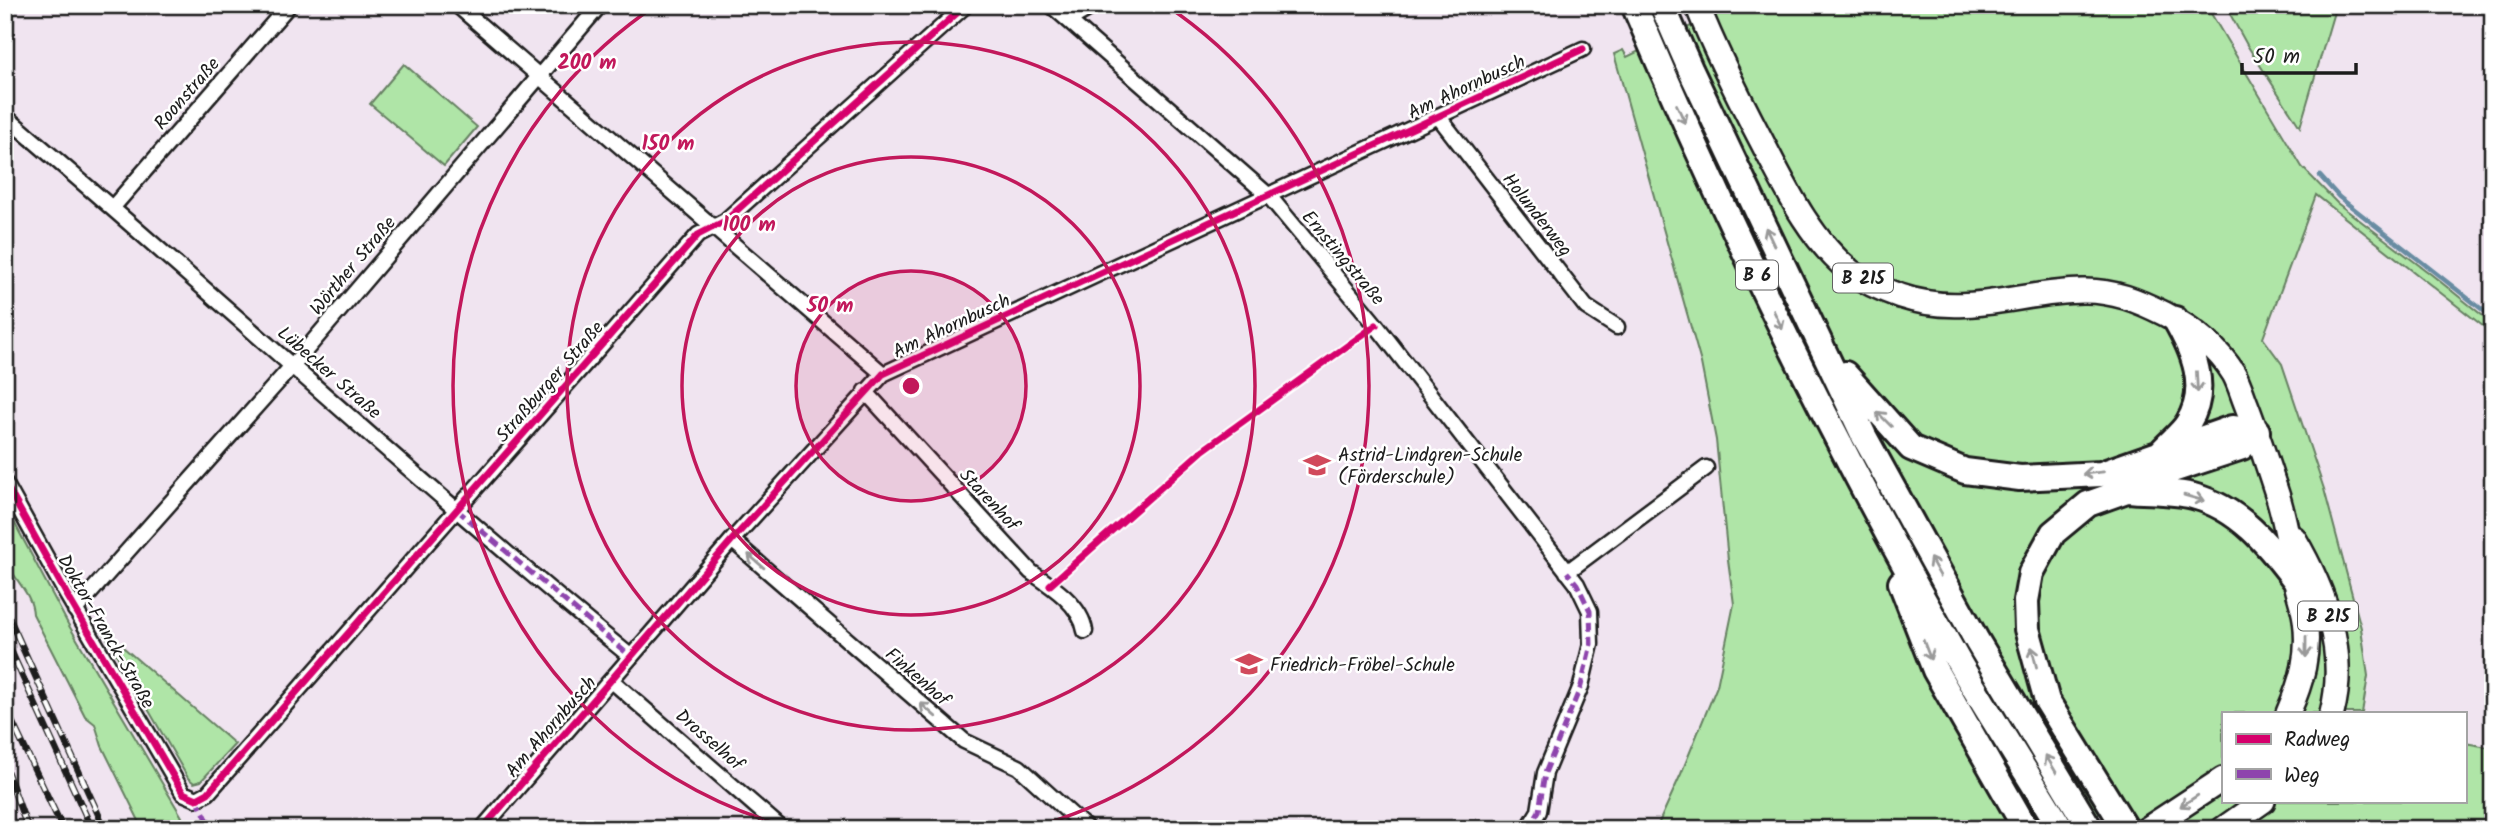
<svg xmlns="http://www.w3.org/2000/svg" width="2498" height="834" font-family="Kalam,sans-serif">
	<rect width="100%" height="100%" fill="#f0e4f0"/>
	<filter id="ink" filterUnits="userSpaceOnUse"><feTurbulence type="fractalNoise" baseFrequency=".0143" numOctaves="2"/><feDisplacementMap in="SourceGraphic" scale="14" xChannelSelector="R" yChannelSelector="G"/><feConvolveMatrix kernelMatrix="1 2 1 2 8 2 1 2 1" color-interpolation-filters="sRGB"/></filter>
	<g filter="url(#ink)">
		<path fill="#afe5a7" stroke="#668062" stroke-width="2" d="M 1714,5 L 2206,5 L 2302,167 L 2337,203 L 2432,275 L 2493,324 L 2493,334 L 2316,195 L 2263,338 L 2282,364 L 2324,489 L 2361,628 L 2368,676 L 2362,713 L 2223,713 L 2223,801 L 2465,801 L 2465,743 L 2493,748 L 2493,829 L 2142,829 L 2123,799 L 2075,829 L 1656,829 L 1681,774 L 1717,686 L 1734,604 L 1728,560 L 1716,440 L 1701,363 L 1614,54 L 1623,50 L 1627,57 L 1718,13 Z
			M 2225,5 L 2336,5 L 2300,127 L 2247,45 Z
			M 404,64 L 477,127 L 444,166 L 370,104 Z
			M 5,505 L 68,624 L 182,817 L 163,829 L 143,829 L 102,746 L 95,724 L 85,716 L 33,614 C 32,591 10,578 5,555 C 2,540 5,521 5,505 Z
			M 101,628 L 235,744 L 201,781 L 194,783 L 188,778 Z"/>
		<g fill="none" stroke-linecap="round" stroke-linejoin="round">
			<path stroke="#688ca2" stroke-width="4.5" d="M 2320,176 L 2339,197 L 2493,318"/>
			<defs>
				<path id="minor" d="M 457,5 L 883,374
					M 1051,5 L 1269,196 L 1376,325 L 1577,584 L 1590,611 L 1591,644 L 1581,686 L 1545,773 L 1539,811 L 1528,829
					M 1069,20 L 1095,5
					M 5,116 C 215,294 417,482 630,656
					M 1438,116 L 1586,307 L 1617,327
					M 113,207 L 289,5
					M 865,391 L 1031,572 C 1052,586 1081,605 1085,631
					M 5,483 L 67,595 L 183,793 L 197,799 L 208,793 L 698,235 L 725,221 L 966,5
					M 732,540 L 964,741 L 1019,767 L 1087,829
					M 1567,572 L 1706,468
					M 75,610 L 293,365 L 600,5
					M 611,680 L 782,829
					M 482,829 L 732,540 L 883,374 L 1583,49"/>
				<path id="primary" d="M 1697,5 C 1715,50 1737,94 1760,138 C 1784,184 1809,239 1851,272 C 1866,283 1883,290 1900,296 C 1965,318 2018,292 2082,291 C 2113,290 2139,301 2165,314 C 2192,328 2218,348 2234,374 C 2239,383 2242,394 2246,404 C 2258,435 2268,466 2278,497 C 2286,523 2290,549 2295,577 C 2297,591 2303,605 2305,619 C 2310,654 2302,681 2288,713
					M 2294,538 C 2325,591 2348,652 2332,713
					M 2147,829 L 2223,779
					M 2223,829 L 2263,801"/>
				<path id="trunk" d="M 1634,5 C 1730,231 1839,453 1961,666 C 1993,721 2028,774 2061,829
					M 1662,5 L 1691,71 L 1864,436 L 1977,641 L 2090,829
					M 1845,374 L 1911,448 L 1965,471 L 2020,478 L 2101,474 L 2232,428 L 2257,431
					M 2162,451 C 2170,442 2182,433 2188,423 C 2210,388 2193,350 2175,319
					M 2128,490 C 2148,492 2172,491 2193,496 C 2239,508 2268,544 2295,580
					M 1901,583 L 1935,670 L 2026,829
					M 2126,829 L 2047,701 L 2027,629 L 2026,601 L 2031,573 L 2053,533 L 2088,504 L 2127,490 L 2157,475 L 2242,447 L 2257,431"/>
			</defs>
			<use href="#minor" stroke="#1c1c1c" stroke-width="19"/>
			<use href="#primary" stroke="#1c1c1c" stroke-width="28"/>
			<use href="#trunk" stroke="#1c1c1c" stroke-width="30"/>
			<use href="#minor" stroke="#fff" stroke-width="14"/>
			<use href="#primary" stroke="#fff" stroke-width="23"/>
			<use href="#trunk" stroke="#fff" stroke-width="24"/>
			<defs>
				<path id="rail" d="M 5,609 L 105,829
					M 5,638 L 92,829
					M 5,707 L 63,829
					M 5,766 L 28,829"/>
			</defs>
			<use href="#rail" stroke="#1c1c1c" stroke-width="7"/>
			<use href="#rail" stroke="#fff" stroke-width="4.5" stroke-dasharray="13" stroke-linecap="butt"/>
			<path stroke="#8e44ad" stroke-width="5" stroke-dasharray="10 5" stroke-linecap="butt" d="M 457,510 L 630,656
				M 197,799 L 212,829
				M 1528,829 L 1539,811 L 1545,773 L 1581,686 L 1591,644 L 1590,611 L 1577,584 L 1567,572"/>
			<defs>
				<path id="cycleway" d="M 5,483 L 67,595 L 183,793 L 197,799 L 208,793 L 698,235 L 725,221 L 966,5
					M 1050,585 L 1202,451 L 1376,325
					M 482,829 L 732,540 L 883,374 L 1583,49"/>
			</defs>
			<use href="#cycleway" stroke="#fff" stroke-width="11"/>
			<use href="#cycleway" stroke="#d6006c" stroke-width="7"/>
		</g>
		<defs><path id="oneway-shaft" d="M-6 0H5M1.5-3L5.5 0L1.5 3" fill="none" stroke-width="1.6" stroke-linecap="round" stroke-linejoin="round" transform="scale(1.75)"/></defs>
		<g stroke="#999">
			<use href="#oneway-shaft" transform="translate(1681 114) rotate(65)"/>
			<use href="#oneway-shaft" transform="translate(1770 237) rotate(-115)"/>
			<use href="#oneway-shaft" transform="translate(1778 320) rotate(65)"/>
			<use href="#oneway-shaft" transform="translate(2197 382) rotate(87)"/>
			<use href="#oneway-shaft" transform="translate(1884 419) rotate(-135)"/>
			<use href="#oneway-shaft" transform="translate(2093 473) rotate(174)"/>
			<use href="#oneway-shaft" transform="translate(2194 498) rotate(16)"/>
			<use href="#oneway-shaft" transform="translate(756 561) rotate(-139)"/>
			<use href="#oneway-shaft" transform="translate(1935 567) rotate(-119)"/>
			<use href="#oneway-shaft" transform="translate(2306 647) rotate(90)"/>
			<use href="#oneway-shaft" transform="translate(1927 650) rotate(69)"/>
			<use href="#oneway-shaft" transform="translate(2034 657) rotate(-104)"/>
			<use href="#oneway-shaft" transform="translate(928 710) rotate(-139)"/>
			<use href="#oneway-shaft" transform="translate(2051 764) rotate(-121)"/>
			<use href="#oneway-shaft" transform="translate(2189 801) rotate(147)"/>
		</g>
	</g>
	<circle cx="911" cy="386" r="115" fill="#c2185b" fill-opacity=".12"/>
	<g fill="none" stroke="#c2185b" stroke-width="3.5">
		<circle cx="911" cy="386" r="115"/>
		<circle cx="911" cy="386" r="229"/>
		<circle cx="911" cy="386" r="344"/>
		<path d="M792 828A458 458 0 0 1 655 6M1167 6A458 458 0 0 1 1030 828"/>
	</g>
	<defs>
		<symbol id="school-bare" viewBox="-9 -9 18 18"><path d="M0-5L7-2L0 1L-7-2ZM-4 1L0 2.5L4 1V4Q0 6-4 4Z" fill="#d1495b" stroke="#fff" stroke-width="2.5" paint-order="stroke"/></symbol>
	</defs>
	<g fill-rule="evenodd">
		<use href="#school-bare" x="1298" y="446" width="38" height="38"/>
		<use href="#school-bare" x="1230" y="645" width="38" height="38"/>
	</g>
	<g text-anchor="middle" stroke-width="5" stroke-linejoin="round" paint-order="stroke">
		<g fill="#fff" stroke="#606060" stroke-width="2">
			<rect x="1736" y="260.5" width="42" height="29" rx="5"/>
			<rect x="1833" y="263.5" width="60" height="29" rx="5"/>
			<rect x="2298" y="601.5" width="60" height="29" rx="5"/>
		</g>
		<g font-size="18" font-weight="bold" fill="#1c1c1c">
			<text x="1757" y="281">B 6</text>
			<text x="1863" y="284">B 215</text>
			<text x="2328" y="622">B 215</text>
		</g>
		<g font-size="19" fill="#1c1c1c" stroke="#fff">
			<text transform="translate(1466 86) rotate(-25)" y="7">Am Ahornbusch</text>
			<text transform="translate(186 93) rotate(-49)" y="7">Roonstraße</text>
			<text transform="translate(1538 214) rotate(52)" y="7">Holunderweg</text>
			<text transform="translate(1344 257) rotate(50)" y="7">Ernstingstraße</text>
			<text transform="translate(352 265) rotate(-50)" y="7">Wörther Straße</text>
			<text transform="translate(951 325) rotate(-25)" y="7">Am Ahornbusch</text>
			<text transform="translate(330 372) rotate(41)" y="7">Lübecker Straße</text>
			<text transform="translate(549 381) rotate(-49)" y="7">Straßburger Straße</text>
			<text transform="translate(990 499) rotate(47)" y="7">Starenhof</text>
			<text transform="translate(107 631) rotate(60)" y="7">Doktor-Franck-Straße</text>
			<text transform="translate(918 676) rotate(41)" y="7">Finkenhof</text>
			<text transform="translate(550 726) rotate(-49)" y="7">Am Ahornbusch</text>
			<text transform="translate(710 739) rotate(41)" y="7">Drosselhof</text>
		</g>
		<g font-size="19" fill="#1c1c1c" stroke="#fff" text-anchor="start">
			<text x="1338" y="461">Astrid-Lindgren-Schule<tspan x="1338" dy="22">(Förderschule)</tspan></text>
			<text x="1270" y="671">Friedrich-Fröbel-Schule</text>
		</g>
	</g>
	<circle cx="911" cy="386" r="10" fill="#c2185b" stroke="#fff" stroke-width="3.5"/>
	<g font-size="21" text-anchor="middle" font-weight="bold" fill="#c2185b" stroke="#fff" stroke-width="5" stroke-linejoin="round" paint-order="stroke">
		<text x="587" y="69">200 m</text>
		<text x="668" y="150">150 m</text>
		<text x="749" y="231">100 m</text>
		<text x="830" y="312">50 m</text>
	</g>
	<rect width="2498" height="834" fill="none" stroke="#fff" stroke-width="28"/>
	<rect x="14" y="14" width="2470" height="806" fill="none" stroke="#1c1c1c" stroke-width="2.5" filter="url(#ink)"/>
	<rect x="2222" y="712" width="245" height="91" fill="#ffffff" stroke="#a4a4a4" stroke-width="2"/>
	<rect x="2236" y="734" width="35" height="10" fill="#d6006c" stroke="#a4a4a4" stroke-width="2"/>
	<text x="2284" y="746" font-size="21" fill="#1c1c1c">Radweg</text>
	<rect x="2236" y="769" width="35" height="10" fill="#8e44ad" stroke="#a4a4a4" stroke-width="2"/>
	<text x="2284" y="782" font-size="21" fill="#1c1c1c">Weg</text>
	<path d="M2242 63v10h114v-10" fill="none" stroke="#1c1c1c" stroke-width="3.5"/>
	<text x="2253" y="63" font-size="21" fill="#1c1c1c" stroke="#ffffff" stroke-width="5" paint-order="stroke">50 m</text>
</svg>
